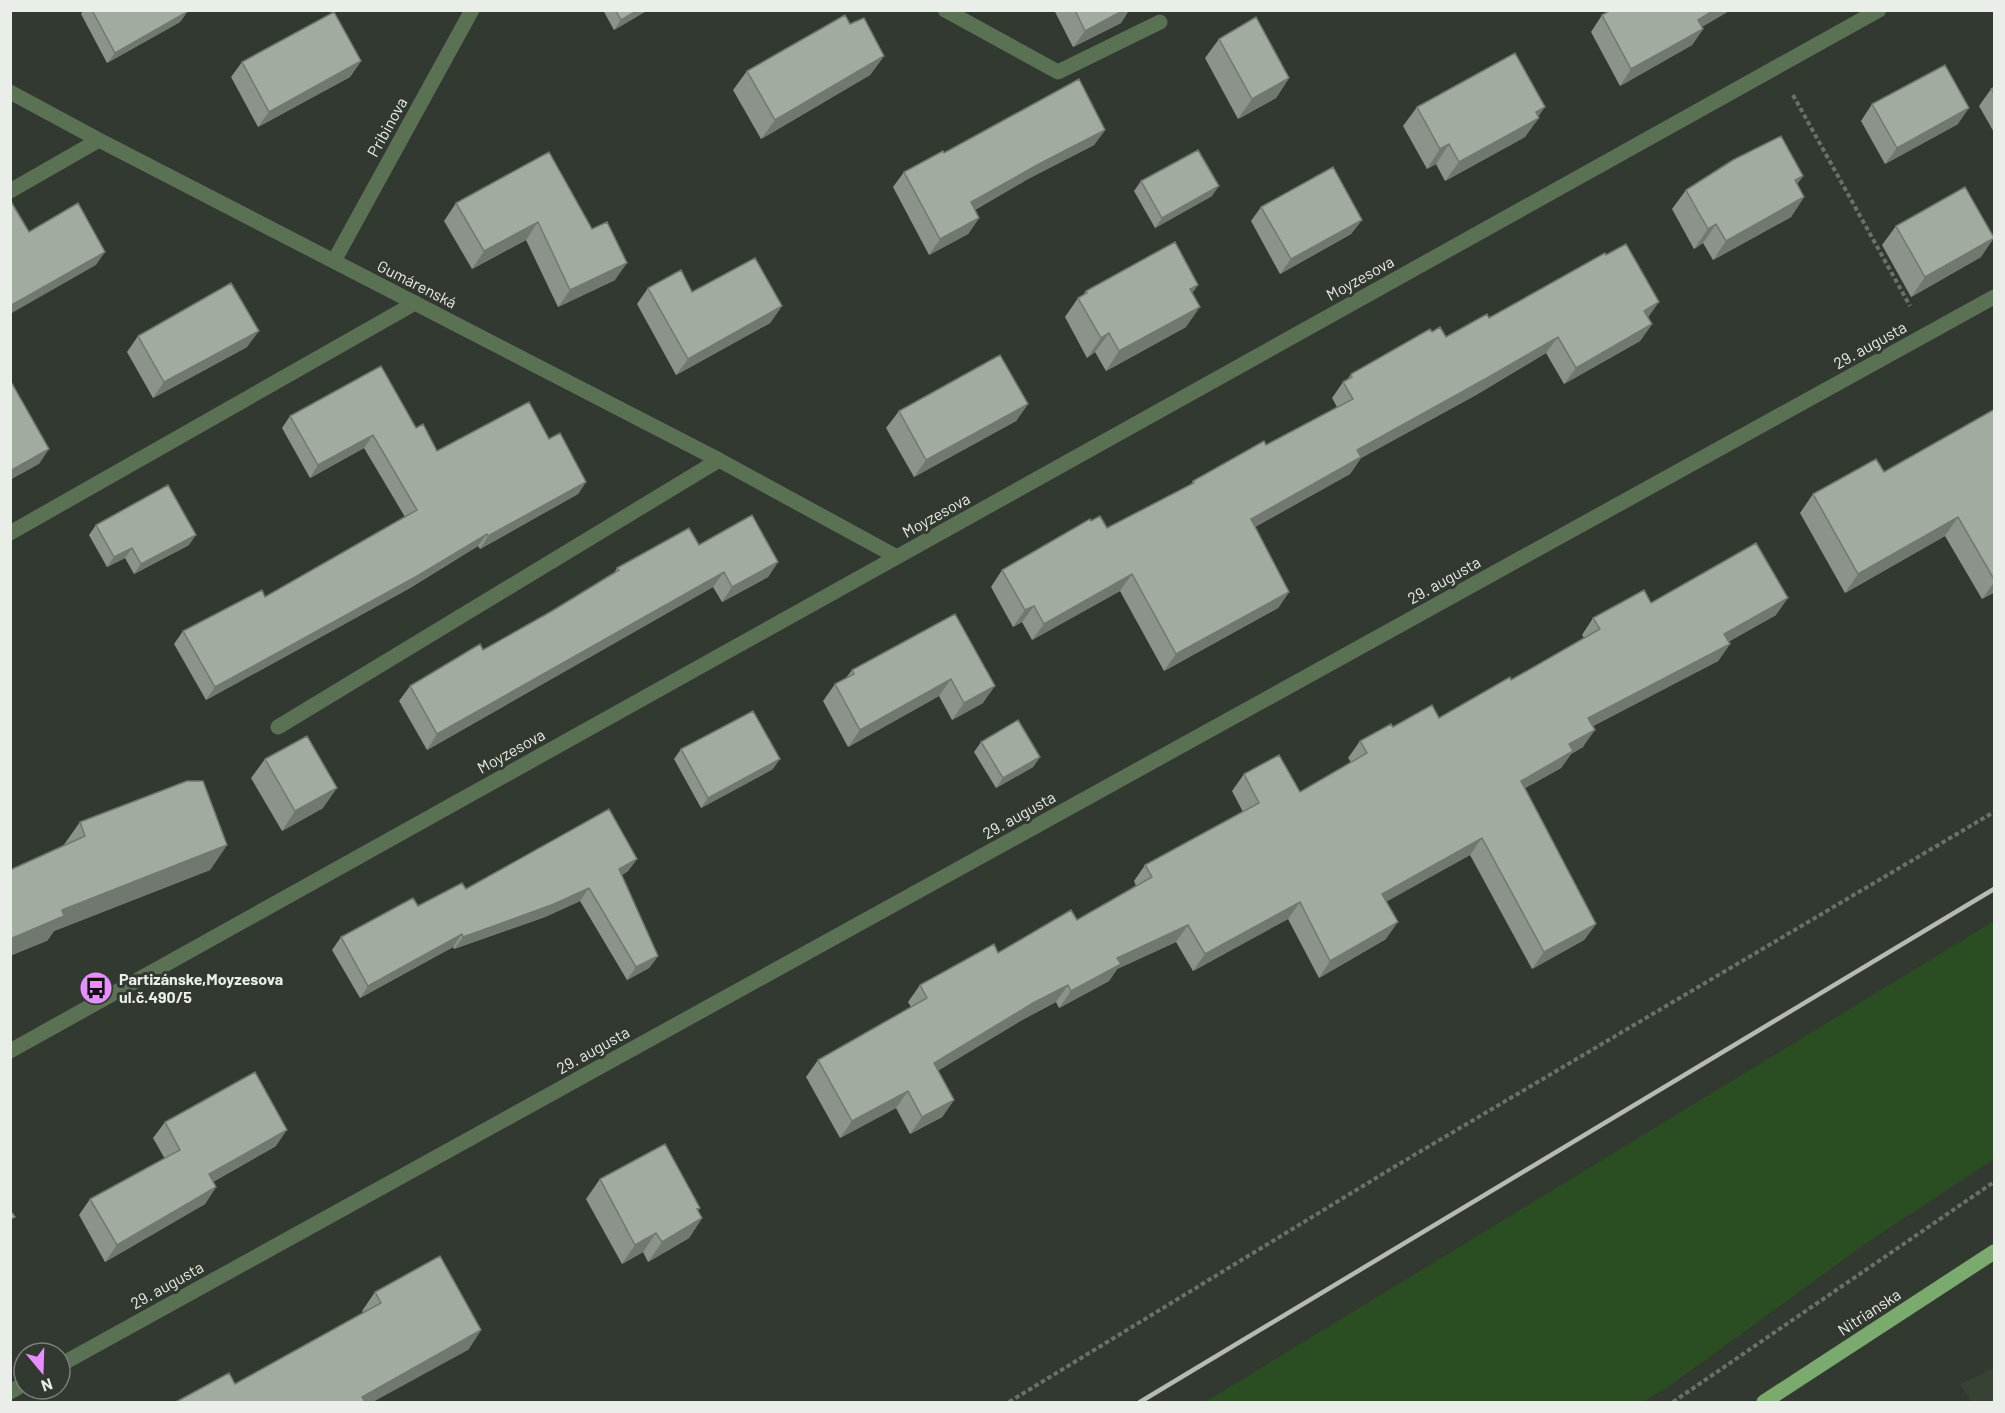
<svg xmlns="http://www.w3.org/2000/svg" width="2005" height="1413" font-family="Barlow,sans-serif">
	<rect width="100%" height="100%" fill="#323930"/>
	<path fill="#374234" d="M 1994,1368 L 1994,1402 L 1972,1402 L 1960,1384 Z"/>
	<path fill="#2b4d22" d="M 1994,921 L 1994,1159 L 1865,1244 L 1668,1387 L 1643,1402 L 1205,1402 Z"/>
	<g fill="none" stroke-linecap="round" stroke-linejoin="round">
		<path stroke="#6a7169" stroke-width="4" stroke-dasharray="4.5 3" stroke-linecap="butt" d="M 1793,95 L 1910,306
			M 1009,1402 L 1394,1167 L 1994,812
			M 1673,1402 L 1994,1182"/>
		<path stroke="#5a7154" stroke-width="15" d="M 945,10 L 1058,72 L 1160,22
			M 10,533 L 415,303"/>
		<path stroke="#5a7154" stroke-width="15" d="M 10,92 L 99,140 L 719,460 L 897,557
			M 10,191 L 99,140
			M 334,261 L 472,10
			M 278,727 L 719,460
			M 10,1051 L 1879,10
			M 60,1365 L 1994,297
			M 10,1392 L 24,1384"/>
		<path stroke="#7aaa6d" stroke-width="15" d="M 1764,1402 L 1994,1252"/>
		<path stroke="#b5bab3" stroke-width="4.5" d="M 1140,1402 L 1994,889"/>
	</g>
	<path fill="#8b938a" d="M 83,10 L 186,10 L 187,12 L 180,22 L 107,63 L 81,14 Z
		M 603,10 L 648,10 L 614,30 Z
		M 1054,10 L 1129,10 L 1121,23 L 1073,47 Z
		M 1602,15 L 1702,27 L 1703,29 L 1692,45 L 1620,86 L 1591,32 Z
		M 850,24 L 884,56 L 870,75 L 761,139 L 733,90 L 747,71 Z
		M 1219,39 L 1289,78 L 1276,98 L 1238,119 L 1205,58 Z
		M 361,61 L 350,77 L 258,127 L 231,77 L 242,62 Z
		M 1995,87 L 1995,134 L 1979,106 L 1991,89 Z
		M 1872,104 L 1958,124 L 1885,164 L 1861,121 Z
		M 1417,107 L 1538,116 L 1525,137 L 1445,181 L 1436,164 L 1427,169 L 1403,126 Z
		M 1105,130 L 1094,145 L 1028,179 L 975,210 L 979,218 L 968,234 L 929,255 L 893,187 L 904,172 L 944,153 Z
		M 549,152 L 615,280 L 558,307 L 526,240 L 472,269 L 444,221 L 456,203 Z
		M 1803,176 L 1797,184 L 1804,197 L 1791,217 L 1713,260 L 1703,243 L 1694,249 L 1672,209 L 1686,190 Z
		M 1141,181 L 1212,196 L 1155,228 L 1134,191 Z
		M 1261,207 L 1362,220 L 1351,234 L 1280,274 L 1251,221 Z
		M 1896,226 L 1981,257 L 1911,297 L 1882,245 Z
		M 1198,285 L 1192,293 L 1186,327 L 1106,371 L 1095,352 L 1087,358 L 1065,317 L 1078,298 L 1083,295 L 1086,291 Z
		M 648,288 L 692,292 L 782,306 L 770,323 L 676,375 L 637,304 Z
		M 1489,318 L 1648,318 L 1652,324 L 1640,341 L 1564,384 L 1546,353 L 1476,395 L 1361,458 L 1350,474 L 1255,527 L 1289,592 L 1278,608 L 1164,671 L 1120,591 L 1032,640 L 1022,622 L 1013,627 L 991,587 L 1002,570 L 1091,521 L 1107,528 L 1191,484 L 1193,481 L 1266,445 L 1337,407 L 1332,398 L 1343,382 L 1347,380 L 1351,374 L 1432,332 L 1446,337 Z
		M 138,336 L 247,347 L 153,398 L 127,352 Z
		M 1028,404 L 1016,421 L 914,477 L 886,428 L 899,411 Z
		M 1995,409 L 1995,592 L 1982,599 L 1945,536 L 1845,593 L 1800,513 L 1813,494 L 1884,472 Z
		M 290,416 L 416,428 L 437,451 L 549,439 L 586,482 L 578,494 L 480,549 L 478,546 L 410,588 L 206,700 L 174,644 L 183,631 L 265,597 L 405,517 L 364,448 L 310,478 L 282,428 Z
		M 96,525 L 189,545 L 134,574 L 125,558 L 107,567 L 89,535 Z
		M 699,545 L 778,562 L 768,577 L 722,602 L 713,587 L 427,750 L 399,701 L 410,686 L 483,650 L 552,611 L 614,573 L 617,568 Z
		M 1651,603 L 1776,615 L 1728,642 L 1730,644 L 1718,661 L 1593,726 L 1583,747 L 1571,754 L 1561,768 L 1525,788 L 1596,924 L 1584,940 L 1532,969 L 1470,855 L 1386,901 L 1386,939 L 1319,978 L 1288,919 L 1193,971 L 1176,942 L 1117,969 L 1109,981 L 1059,1008 L 1056,1002 L 1022,1020 L 938,1070 L 954,1100 L 942,1117 L 910,1134 L 896,1108 L 840,1138 L 806,1077 L 818,1060 L 911,1007 L 908,1002 L 920,985 L 1077,920 L 1136,886 L 1134,881 L 1145,865 L 1243,812 L 1232,791 L 1244,774 L 1300,792 L 1351,762 L 1348,758 L 1360,741 L 1393,727 L 1439,718 L 1511,680 L 1584,638 L 1582,635 L 1593,618 Z
		M 955,614 L 983,703 L 952,720 L 939,696 L 848,747 L 823,701 L 835,684 L 846,678 L 852,670 Z
		M 981,742 L 1040,757 L 1033,767 L 996,788 L 974,752 Z
		M 681,749 L 773,769 L 701,808 L 674,759 Z
		M 265,759 L 323,808 L 282,831 L 251,778 Z
		M 80,822 L 227,845 L 210,870 L 54,931 L 47,941 L 63,846 Z
		M 637,859 L 628,871 L 622,875 L 658,956 L 649,968 L 627,980 L 580,901 L 545,917 L 454,949 L 453,947 L 360,998 L 332,950 L 341,937 L 418,906 L 466,889 Z
		M 165,1122 L 276,1146 L 213,1182 L 216,1187 L 205,1204 L 105,1262 L 79,1215 L 90,1199 L 165,1159 L 153,1138 Z
		M 600,1179 L 700,1208 L 698,1211 L 702,1218 L 689,1238 L 648,1262 L 643,1252 L 622,1264 L 586,1199 Z
		M 375,1292 L 481,1330 L 468,1350 L 176,1402 L 235,1384 L 363,1313 L 362,1311 Z"/>
	<path fill="#717870" d="M 638,10 L 648,10 L 614,30 L 621,20 Z
		M 1124,10 L 1129,10 L 1121,23 L 1073,47 L 1085,31 Z
		M 1714,10 L 1731,10 L 1687,36 L 1698,20 Z
		M 187,12 L 180,22 L 107,63 L 115,53 Z
		M 1703,29 L 1692,45 L 1620,86 L 1631,69 Z
		M 884,56 L 870,75 L 761,139 L 775,120 Z
		M 361,61 L 350,77 L 258,127 L 269,112 Z
		M 1289,78 L 1276,98 L 1238,119 L 1252,99 Z
		M 1545,107 L 1536,120 L 1539,118 L 1525,137 L 1445,181 L 1459,162 Z
		M 1969,108 L 1958,124 L 1885,164 L 1897,148 Z
		M 1105,130 L 1094,145 L 1028,179 L 960,218 L 971,202 L 1039,164 Z
		M 1449,144 L 1436,164 L 1427,169 L 1440,149 Z
		M 1803,176 L 1789,195 L 1795,180 Z
		M 1219,186 L 1212,196 L 1155,228 L 1162,218 Z
		M 1804,197 L 1791,217 L 1713,260 L 1726,241 Z
		M 979,218 L 968,234 L 929,255 L 940,239 Z
		M 1362,220 L 1351,234 L 1280,274 L 1291,259 Z
		M 538,222 L 526,240 L 472,269 L 484,251 Z
		M 1716,224 L 1703,243 L 1694,249 L 1708,229 Z
		M 1994,238 L 1981,257 L 1911,297 L 1925,277 Z
		M 105,252 L 96,265 L 10,314 L 10,306 Z
		M 627,263 L 615,280 L 558,307 L 570,290 Z
		M 1198,285 L 1184,304 L 1190,289 Z
		M 1659,302 L 1647,319 L 1644,311 Z
		M 782,306 L 770,323 L 676,375 L 688,359 Z
		M 1200,307 L 1186,327 L 1106,371 L 1119,351 Z
		M 1652,324 L 1640,341 L 1564,384 L 1576,368 Z
		M 259,331 L 247,347 L 153,398 L 164,382 Z
		M 1109,333 L 1095,352 L 1087,358 L 1101,338 Z
		M 1558,337 L 1546,353 L 1476,395 L 1361,458 L 1350,474 L 1240,535 L 1251,519 L 1357,450 Z
		M 1028,404 L 1016,421 L 914,477 L 926,460 Z
		M 373,435 L 364,448 L 310,478 L 318,465 Z
		M 49,449 L 39,464 L 10,480 L 10,471 Z
		M 586,482 L 578,494 L 480,549 L 488,536 Z
		M 1958,517 L 1945,536 L 1845,593 L 1858,574 Z
		M 487,534 L 478,546 L 410,588 L 206,700 L 215,687 Z
		M 196,535 L 189,545 L 134,574 L 141,564 Z
		M 132,548 L 125,558 L 107,567 L 114,557 Z
		M 778,562 L 768,577 L 722,602 L 732,587 Z
		M 724,572 L 713,587 L 427,750 L 437,734 Z
		M 1132,574 L 1120,591 L 1032,640 L 1044,624 Z
		M 1995,581 L 1995,592 L 1982,599 Z
		M 1289,592 L 1278,608 L 1164,671 L 1176,654 Z
		M 1788,598 L 1776,615 L 1712,651 L 1724,634 Z
		M 1034,606 L 1022,622 L 1013,627 L 1025,610 Z
		M 1730,644 L 1718,661 L 1576,735 L 1588,718 Z
		M 951,679 L 939,696 L 848,747 L 860,730 Z
		M 995,686 L 983,703 L 952,720 L 964,703 Z
		M 1595,730 L 1583,747 L 1571,754 L 1561,768 L 1509,797 L 1521,781 L 1569,744 Z
		M 1040,757 L 1033,767 L 996,788 L 1003,778 Z
		M 780,759 L 773,769 L 701,808 L 708,798 Z
		M 337,788 L 323,808 L 282,831 L 295,811 Z
		M 1482,838 L 1470,855 L 1370,911 L 1382,894 Z
		M 227,845 L 210,870 L 54,931 L 47,941 L 10,956 L 10,939 L 62,910 Z
		M 637,859 L 628,871 L 610,882 L 619,869 Z
		M 589,888 L 580,901 L 545,917 L 454,949 L 463,937 Z
		M 1300,902 L 1288,919 L 1193,971 L 1205,954 Z
		M 1398,922 L 1386,939 L 1319,978 L 1330,961 Z
		M 1596,924 L 1584,940 L 1532,969 L 1544,952 Z
		M 1188,925 L 1176,942 L 1117,969 L 1109,981 L 1059,1008 L 1071,991 L 1117,958 Z
		M 462,934 L 453,947 L 360,998 L 368,986 Z
		M 658,956 L 649,968 L 627,980 L 636,967 Z
		M 1068,985 L 1056,1002 L 1022,1020 L 923,1080 L 934,1063 L 1033,1003 Z
		M 908,1091 L 896,1108 L 840,1138 L 852,1121 Z
		M 954,1100 L 942,1117 L 910,1134 L 922,1117 Z
		M 287,1130 L 276,1146 L 198,1190 L 209,1174 Z
		M 216,1187 L 205,1204 L 105,1262 L 117,1245 Z
		M 700,1208 L 686,1228 L 702,1218 L 689,1238 L 648,1262 L 662,1242 L 697,1209 Z
		M 656,1233 L 643,1252 L 622,1264 L 635,1245 Z
		M 481,1330 L 468,1350 L 373,1402 L 358,1402 L 362,1397 Z"/>
	<path fill="#a2aba0" stroke="#717870" stroke-width="1.5" d="M 92,10 L 186,10 L 187,12 L 115,53 Z
		M 615,10 L 638,10 L 621,20 Z
		M 1075,10 L 1124,10 L 1085,31 Z
		M 1611,10 L 1714,10 L 1698,20 L 1703,29 L 1631,69 L 1602,15 Z
		M 334,12 L 361,61 L 269,112 L 242,62 Z
		M 845,15 L 850,24 L 864,18 L 884,56 L 775,120 L 747,71 Z
		M 1256,17 L 1289,78 L 1252,99 L 1219,39 Z
		M 1515,53 L 1545,107 L 1536,112 L 1539,118 L 1459,162 L 1449,144 L 1440,149 L 1417,107 Z
		M 1945,65 L 1969,108 L 1897,148 L 1872,104 Z
		M 1079,79 L 1105,130 L 1039,164 L 971,202 L 979,218 L 940,239 L 904,172 L 943,151 L 944,153 Z
		M 1995,87 L 1995,95 L 1991,89 Z
		M 1781,136 L 1803,176 L 1795,180 L 1804,197 L 1726,241 L 1716,224 L 1708,229 L 1686,190 L 1733,160 Z
		M 1198,150 L 1219,186 L 1162,218 L 1141,181 Z
		M 549,152 L 592,229 L 607,222 L 627,263 L 570,290 L 538,222 L 484,251 L 456,203 Z
		M 1333,167 L 1362,220 L 1291,259 L 1261,207 Z
		M 1965,187 L 1994,238 L 1925,277 L 1896,226 Z
		M 10,200 L 29,232 L 78,203 L 105,252 L 10,306 Z
		M 1175,242 L 1198,285 L 1190,289 L 1200,307 L 1119,351 L 1109,333 L 1101,338 L 1078,298 L 1087,293 L 1086,291 Z
		M 1626,244 L 1659,302 L 1644,311 L 1652,324 L 1576,368 L 1558,337 L 1487,378 L 1357,450 L 1361,457 L 1251,519 L 1289,592 L 1176,654 L 1132,574 L 1044,624 L 1034,606 L 1025,610 L 1002,570 L 1090,519 L 1091,521 L 1100,516 L 1107,528 L 1194,483 L 1193,481 L 1264,441 L 1266,445 L 1353,399 L 1343,382 L 1352,377 L 1351,374 L 1430,329 L 1432,332 L 1440,327 L 1446,337 L 1487,314 L 1489,318 L 1605,253 L 1606,255 Z
		M 755,258 L 782,306 L 688,359 L 648,288 L 681,270 L 692,292 Z
		M 231,283 L 259,331 L 164,382 L 138,336 Z
		M 1000,355 L 1028,404 L 926,460 L 899,411 Z
		M 381,366 L 416,428 L 423,424 L 437,451 L 529,402 L 549,439 L 560,433 L 586,482 L 488,536 L 487,534 L 419,575 L 215,687 L 183,631 L 262,590 L 265,597 L 417,510 L 373,435 L 318,465 L 290,416 Z
		M 10,380 L 49,449 L 10,471 Z
		M 1995,409 L 1995,581 L 1958,517 L 1858,574 L 1813,494 L 1876,459 L 1884,472 Z
		M 168,485 L 196,535 L 141,564 L 132,548 L 114,557 L 96,525 Z
		M 752,515 L 778,562 L 732,587 L 724,572 L 437,734 L 410,686 L 480,644 L 483,650 L 552,611 L 619,570 L 617,568 L 689,528 L 699,545 Z
		M 1756,543 L 1788,598 L 1724,634 L 1730,644 L 1588,718 L 1595,730 L 1569,744 L 1573,751 L 1521,781 L 1596,924 L 1544,952 L 1482,838 L 1382,894 L 1398,922 L 1330,961 L 1300,902 L 1205,954 L 1188,925 L 1117,958 L 1121,964 L 1071,991 L 1068,985 L 1033,1003 L 934,1063 L 954,1100 L 922,1117 L 908,1091 L 852,1121 L 818,1060 L 927,998 L 920,985 L 994,944 L 998,953 L 1071,910 L 1077,920 L 1152,877 L 1145,865 L 1259,803 L 1244,774 L 1279,755 L 1300,792 L 1367,753 L 1360,741 L 1391,724 L 1393,727 L 1432,705 L 1439,718 L 1510,677 L 1511,680 L 1600,629 L 1593,618 L 1644,590 L 1651,603 Z
		M 955,614 L 995,686 L 964,703 L 951,679 L 860,730 L 835,684 L 854,674 L 852,670 Z
		M 753,711 L 780,759 L 708,798 L 681,749 Z
		M 1018,720 L 1040,757 L 1003,778 L 981,742 Z
		M 307,736 L 337,788 L 295,811 L 265,759 Z
		M 187,781 L 203,781 L 227,845 L 62,910 L 64,916 L 10,939 L 10,870 L 85,836 L 80,822 Z
		M 609,809 L 637,859 L 619,869 L 658,956 L 636,967 L 589,888 L 554,904 L 463,937 L 462,934 L 368,986 L 341,937 L 413,898 L 418,906 L 462,883 L 466,889 Z
		M 255,1072 L 287,1130 L 209,1174 L 216,1187 L 117,1245 L 90,1199 L 180,1150 L 165,1122 Z
		M 665,1144 L 700,1208 L 697,1209 L 702,1218 L 662,1242 L 656,1233 L 635,1245 L 600,1179 Z
		M 10,1210 L 15,1217 L 10,1219 Z
		M 440,1256 L 481,1330 L 362,1397 L 365,1402 L 176,1402 L 229,1373 L 235,1384 L 381,1303 L 375,1292 Z"/>
	<defs>
		<symbol id="bus-disc" viewBox="-11 -11 22 22"><circle r="9.5" fill="#e88eff" stroke="#323930"/><path d="M-5-6H5V4H4V6H2V4H-2V6H-4V4H-5ZM-3.5-4V0h7V-4ZM-3.5 1.2v1.5H-2V1.2ZM2 1.2v1.5H3.5V1.2Z" fill="#111"/></symbol>
	</defs>
	<g fill-rule="evenodd">
		<use href="#bus-disc" x="77" y="969" width="38" height="38"/>
	</g>
	<g text-anchor="middle" stroke-width="6" stroke-linejoin="round" paint-order="stroke">
		<g font-size="16" fill="#e9eee8" stroke="#323930">
			<text transform="translate(387 127) rotate(-61)" y="6">Pribinova</text>
			<text transform="translate(1360 278) rotate(-29)" y="6">Moyzesova</text>
			<text transform="translate(417 284) rotate(27)" y="6">Gumárenská</text>
			<text transform="translate(1870 345) rotate(-29)" y="6">29. augusta</text>
			<text transform="translate(936 515) rotate(-29)" y="6">Moyzesova</text>
			<text transform="translate(1444 580) rotate(-29)" y="6">29. augusta</text>
			<text transform="translate(511 751) rotate(-29)" y="6">Moyzesova</text>
			<text transform="translate(1019 815) rotate(-29)" y="6">29. augusta</text>
			<text transform="translate(593 1050) rotate(-29)" y="6">29. augusta</text>
			<text transform="translate(167 1285) rotate(-29)" y="6">29. augusta</text>
			<text transform="translate(1869 1312) rotate(-33)" y="6">Nitrianska</text>
		</g>
		<g font-size="16" font-weight="bold" fill="#e9eee8" stroke="#323930" text-anchor="start">
			<text x="119" y="985">Partizánske,Moyzesova<tspan x="119" dy="18">ul.č.490/5</tspan></text>
		</g>
	</g>
	<rect width="2005" height="1413" fill="none" stroke="#e9eee8" stroke-width="24"/>
	<g transform="translate(42 1371) rotate(161)"><circle r="28" fill="#323930" stroke="#7b817a" stroke-width="1.5"/>
	<path d="M0-4.5L10 22L0 15L-10 22Z" fill="#e88eff"/>
	<text y="-9" font-size="16" font-weight="bold" text-anchor="middle" fill="#e9eee8">N</text>
	</g>
</svg>
